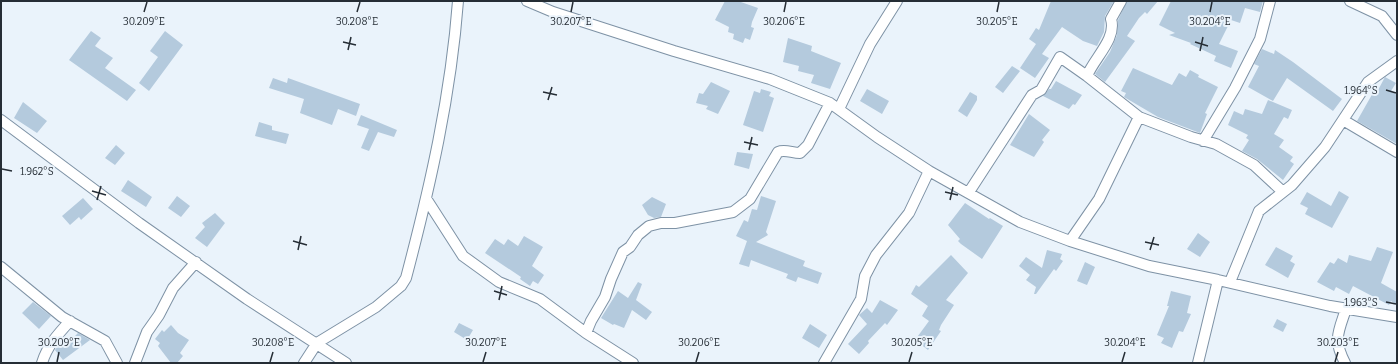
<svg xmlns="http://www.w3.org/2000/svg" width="1398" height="364" font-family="Bitter,serif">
	<rect width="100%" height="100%" fill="#eaf3fb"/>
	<path fill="#b4cadd" d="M 725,1 L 738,1 L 758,8 L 752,22 L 751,27 L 754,28 L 750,40 L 745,38 L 743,43 L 733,39 L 734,34 L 728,32 L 729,27 L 715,20 Z
		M 1051,1 L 1114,1 L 1105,16 L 1104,32 L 1097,46 L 1083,41 L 1062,27 L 1042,54 L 1049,58 L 1035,78 L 1020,68 L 1036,44 L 1029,39 L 1036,28 L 1039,30 Z
		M 1127,1 L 1158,1 L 1147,14 L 1145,12 L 1139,18 L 1127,36 L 1135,41 L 1105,82 L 1095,74 L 1110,52 L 1117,35 L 1118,20 Z
		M 1171,1 L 1263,1 L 1260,12 L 1245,8 L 1240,23 L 1231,20 L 1219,44 L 1238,51 L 1231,68 L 1214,61 L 1216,56 L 1190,44 L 1191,43 L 1169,35 L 1175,33 L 1159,25 Z
		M 91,31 L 101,38 L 95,46 L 113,58 L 105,68 L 136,90 L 127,101 L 69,60 Z
		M 165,31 L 183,45 L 149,91 L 139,83 L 158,57 L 150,51 Z
		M 788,38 L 812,46 L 811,51 L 841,63 L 830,89 L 811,83 L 814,75 L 798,71 L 799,66 L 783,62 Z
		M 1262,49 L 1274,54 L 1275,50 L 1293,62 L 1342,99 L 1333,111 L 1287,78 L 1273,101 L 1248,87 L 1259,66 L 1254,64 Z
		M 1012,66 L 1020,71 L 1003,93 L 995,87 Z
		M 1133,68 L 1172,85 L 1179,73 L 1186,77 L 1190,70 L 1199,75 L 1198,77 L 1218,87 L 1205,113 L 1207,114 L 1200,133 L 1158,117 L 1124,97 L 1126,93 L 1121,91 Z
		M 1385,77 L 1396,83 L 1391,91 L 1397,95 L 1397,144 L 1357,121 L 1374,91 L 1377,92 Z
		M 273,78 L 287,83 L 288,78 L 360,104 L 356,116 L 338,109 L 332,125 L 300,113 L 304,99 L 269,88 Z
		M 1056,81 L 1082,95 L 1075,105 L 1073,104 L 1069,109 L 1043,96 L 1049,89 L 1051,89 Z
		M 711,82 L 730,91 L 718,114 L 706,109 L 708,106 L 696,103 L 699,93 L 703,94 Z
		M 761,89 L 771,92 L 769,96 L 774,98 L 763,132 L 743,125 L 754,91 L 760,93 Z
		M 867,89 L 889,101 L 882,114 L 860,101 Z
		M 970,92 L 977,96 L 977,100 L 967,117 L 958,111 Z
		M 1268,100 L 1292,110 L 1288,119 L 1284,117 L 1274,134 L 1284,140 L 1279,147 L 1293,157 L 1290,161 L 1294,164 L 1283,180 L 1257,159 L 1242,151 L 1249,140 L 1246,138 L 1248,135 L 1228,125 L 1234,111 L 1243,115 L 1245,109 L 1262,114 Z
		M 23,102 L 47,121 L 37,133 L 14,118 Z
		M 1029,114 L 1050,130 L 1042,140 L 1044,142 L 1034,157 L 1010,145 Z
		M 361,115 L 397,130 L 394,137 L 378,132 L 369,151 L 361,148 L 369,129 L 357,125 Z
		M 259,122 L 272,126 L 272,130 L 289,134 L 286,144 L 255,136 Z
		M 116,145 L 125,153 L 115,165 L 105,158 Z
		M 737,152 L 753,154 L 749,169 L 734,165 Z
		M 128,180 L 152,197 L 146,207 L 121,191 Z
		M 1339,191 L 1349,197 L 1332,228 L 1305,214 L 1308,208 L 1300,204 L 1307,192 L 1331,206 Z
		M 177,196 L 190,206 L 181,217 L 168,208 Z
		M 761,196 L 776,201 L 766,232 L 768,235 L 756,242 L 805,261 L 803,266 L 822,273 L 818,284 L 798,277 L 796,282 L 786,278 L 788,274 L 751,260 L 749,267 L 739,264 L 747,241 L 736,236 L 744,220 L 748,222 L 752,209 L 757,210 Z
		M 652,197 L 666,204 L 661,217 L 654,218 L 648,215 L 642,205 Z
		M 83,198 L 93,209 L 81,220 L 79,217 L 70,225 L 62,216 Z
		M 965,203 L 989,219 L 990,218 L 1003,226 L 982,259 L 961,244 L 958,241 L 960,239 L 948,225 Z
		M 215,213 L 225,223 L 207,247 L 195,238 L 205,227 L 202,223 Z
		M 1198,233 L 1210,242 L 1200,257 L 1187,249 Z
		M 524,236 L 543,247 L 532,266 L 544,275 L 538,284 L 533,281 L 530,286 L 520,279 L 521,277 L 485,253 L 495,239 L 504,245 L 508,239 L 518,246 Z
		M 1276,247 L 1293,256 L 1290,261 L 1295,264 L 1288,278 L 1265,265 Z
		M 1377,247 L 1393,252 L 1381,283 L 1397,292 L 1397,305 L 1391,301 L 1389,305 L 1353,286 L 1349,294 L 1336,287 L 1334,291 L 1317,282 L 1330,262 L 1334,264 L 1338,258 L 1347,263 L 1349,255 L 1371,261 Z
		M 1047,250 L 1062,254 L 1060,259 L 1063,261 L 1056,271 L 1054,269 L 1036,294 L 1034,294 L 1036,287 L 1026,280 L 1030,275 L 1019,266 L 1026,257 L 1042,268 Z
		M 951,255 L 968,273 L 946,300 L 954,305 L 941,325 L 939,330 L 941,331 L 928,350 L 915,340 L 929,321 L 922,316 L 928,306 L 911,294 L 916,285 L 919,287 Z
		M 1085,262 L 1095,267 L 1087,285 L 1077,281 Z
		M 638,282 L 642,284 L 636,300 L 652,312 L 646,320 L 632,310 L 624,328 L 614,324 L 613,325 L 601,318 L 618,291 L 628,298 Z
		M 1171,291 L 1191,296 L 1187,313 L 1191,314 L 1183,332 L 1179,331 L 1172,348 L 1161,343 L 1164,338 L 1157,335 L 1169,306 L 1167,306 Z
		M 880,300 L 898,310 L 887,325 L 885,323 L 868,341 L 869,343 L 859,354 L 848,344 L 867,324 L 859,315 L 867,308 L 872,313 Z
		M 33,302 L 51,316 L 39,329 L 22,313 Z
		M 1277,319 L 1287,324 L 1283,332 L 1273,327 Z
		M 459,323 L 473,330 L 467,340 L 454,332 Z
		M 810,324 L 827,335 L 819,348 L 802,338 Z
		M 171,325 L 178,333 L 189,340 L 180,353 L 183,356 L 177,363 L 171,363 L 158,346 L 160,343 L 155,339 L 162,330 L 164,332 Z
		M 78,333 L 90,340 L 63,360 L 55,350 L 65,336 L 69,342 Z"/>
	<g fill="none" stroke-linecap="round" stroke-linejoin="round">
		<defs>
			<path id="minor" d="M 527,1 L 553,12 L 674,51 L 770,79 L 830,103 L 877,137 L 929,171 L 1020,222 L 1070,241 L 1149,266 L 1218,280 L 1330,306 L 1397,317
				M 1121,1 L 1111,19 C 1117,39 1094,58 1087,76 L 1139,117 L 1191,137 L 1216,144 L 1254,165 L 1283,192
				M 1350,1 L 1382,16 L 1397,35
				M 839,109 L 870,44 L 897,1
				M 1,120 L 139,223 L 247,299 L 346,363
				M 1343,120 L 1397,152
				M 1203,141 L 1235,88 L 1260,39 L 1270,1
				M 969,192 L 1032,95 L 1041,90 L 1060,57 L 1087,76
				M 427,200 L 463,256 L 499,282 L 540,299 L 586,333 L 633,363
				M 1070,241 L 1099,199 L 1139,117
				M 1,267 L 62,317 L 105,341 L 117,363
				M 1230,282 L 1259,211 L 1292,185 L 1325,147 L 1368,82 L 1397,61
				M 586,333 L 591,321 L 605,297 L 611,279 L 623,252 L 630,247 L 638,235 L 649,226 L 661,223 L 675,223 L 733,212 L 750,199 L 778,152 C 785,149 792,153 800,153 L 808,145 L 830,103
				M 42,363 C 47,346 58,334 70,321
				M 135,363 L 147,332 L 159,315 L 173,288 L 196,262
				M 304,363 L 317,343 L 376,307 L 401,286 L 406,278 C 430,187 451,95 458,1
				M 824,363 L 861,299 L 865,276 L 876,255 L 909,213 L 929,171
				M 1198,363 L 1218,280
				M 1345,363 C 1333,339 1338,333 1346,309"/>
		</defs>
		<use href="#minor" stroke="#7e92a5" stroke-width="12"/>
		<use href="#minor" stroke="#fff" stroke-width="10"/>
	</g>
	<path fill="none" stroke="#252d35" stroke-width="1.5" d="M 144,12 L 147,2M 357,12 L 360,2M 571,12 L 573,2M 784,12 L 786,2M 997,12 L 999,2M 1210,12 L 1212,2M 343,42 L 356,45M 1195,42 L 1208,46M 348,50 L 351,37M 1200,51 L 1203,37M 1386,90 L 1396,93M 543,92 L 557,95M 548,100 L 552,87M 744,142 L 758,145M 749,150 L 752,137M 2,169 L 12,171M 92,191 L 106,195M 945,192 L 958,195M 97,200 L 101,186M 950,200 L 953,187M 293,241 L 307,245M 1145,242 L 1159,245M 298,250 L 301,236M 1150,250 L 1154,237M 494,291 L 507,295M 499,300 L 502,286M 1386,302 L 1396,304M 57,362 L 59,352M 270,362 L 273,352M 483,362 L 486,352M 696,362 L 699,352M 909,362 L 912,352M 1122,362 L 1125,352M 1335,362 L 1338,352"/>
	<g font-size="10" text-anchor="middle" fill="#252d35" stroke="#eaf3fb" stroke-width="4" stroke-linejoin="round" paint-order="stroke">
		<text x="144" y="25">30.209°E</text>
		<text x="357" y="25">30.208°E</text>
		<text x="571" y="25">30.207°E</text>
		<text x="784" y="25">30.206°E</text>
		<text x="997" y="25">30.205°E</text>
		<text x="1210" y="25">30.204°E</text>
		<text x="1361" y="94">1.964°S</text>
		<text x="37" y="175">1.962°S</text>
		<text x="1361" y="306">1.963°S</text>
		<text x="59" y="346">30.209°E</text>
		<text x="273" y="346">30.208°E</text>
		<text x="486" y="346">30.207°E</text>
		<text x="699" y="346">30.206°E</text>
		<text x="912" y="346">30.205°E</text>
		<text x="1125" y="346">30.204°E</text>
		<text x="1338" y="346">30.203°E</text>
	</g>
	<rect width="1398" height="364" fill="none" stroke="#252d35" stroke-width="4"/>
</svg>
